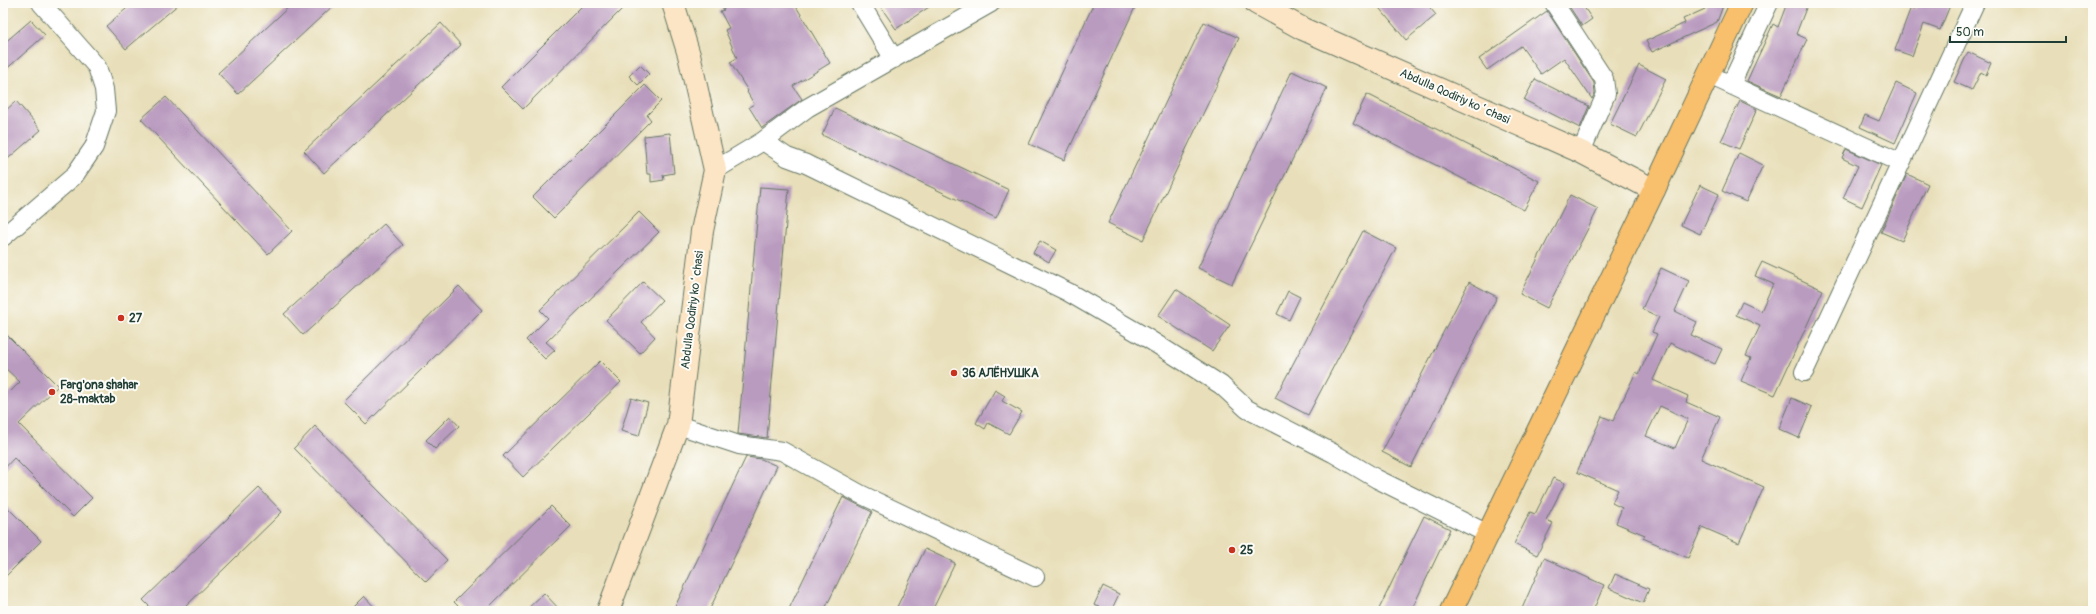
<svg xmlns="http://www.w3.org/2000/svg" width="2096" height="614" font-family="Pangolin,sans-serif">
	<rect width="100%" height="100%" fill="#fdfcf7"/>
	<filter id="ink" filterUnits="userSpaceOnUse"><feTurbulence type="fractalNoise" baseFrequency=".025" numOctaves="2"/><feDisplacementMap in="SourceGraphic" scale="8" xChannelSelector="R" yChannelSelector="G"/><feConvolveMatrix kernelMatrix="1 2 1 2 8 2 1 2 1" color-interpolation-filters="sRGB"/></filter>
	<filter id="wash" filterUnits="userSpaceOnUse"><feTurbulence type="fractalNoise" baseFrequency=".012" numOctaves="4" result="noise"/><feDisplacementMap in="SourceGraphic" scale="16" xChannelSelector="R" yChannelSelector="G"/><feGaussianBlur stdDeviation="0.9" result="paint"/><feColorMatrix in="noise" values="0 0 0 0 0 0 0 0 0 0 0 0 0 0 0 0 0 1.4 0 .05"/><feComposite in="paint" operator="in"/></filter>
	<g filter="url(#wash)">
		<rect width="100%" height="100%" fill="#e8dfba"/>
		<g id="blocks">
			<path fill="#ba9bc0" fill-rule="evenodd" d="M 133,3 L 180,3 L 126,49 L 106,26 Z
				M 293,3 L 336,3 L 238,94 L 218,73 Z
				M 585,3 L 616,3 L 622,9 L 523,109 L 501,87 Z
				M 720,3 L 794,3 L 830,63 L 793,86 L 802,99 L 762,128 L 749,107 L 754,104 L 747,92 L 748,91 L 730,62 L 737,58 L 725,30 L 729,28 L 720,11 L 724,10 Z
				M 878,3 L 935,3 L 896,29 Z
				M 1094,3 L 1137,3 L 1064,160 L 1029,144 Z
				M 1375,3 L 1426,3 L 1436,15 L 1406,40 Z
				M 1567,3 L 1581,3 L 1592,19 L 1582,26 Z
				M 1707,3 L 1724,3 L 1717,22 L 1652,52 L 1646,41 L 1685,23 L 1683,19 L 1705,9 Z
				M 1787,3 L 1808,3 L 1796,34 L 1807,39 L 1781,96 L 1747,81 L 1773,24 L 1778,27 Z
				M 1917,3 L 1951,3 L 1940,30 L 1924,24 L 1912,56 L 1895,50 L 1911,7 L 1915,9 Z
				M 1547,11 L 1594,83 L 1595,93 L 1592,99 L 1564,58 L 1541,74 L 1521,46 L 1487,70 L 1479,59 Z
				M 31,20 L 45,35 L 3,72 L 3,44 Z
				M 1204,22 L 1239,38 L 1143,240 L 1108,223 Z
				M 441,23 L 461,45 L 324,173 L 304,151 Z
				M 1968,52 L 1991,63 L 1986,75 L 1981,72 L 1972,90 L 1954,82 Z
				M 640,65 L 649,74 L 638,85 L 629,76 Z
				M 1639,65 L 1666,79 L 1637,137 L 1610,124 Z
				M 1292,71 L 1327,88 L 1232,284 L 1198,268 Z
				M 1535,79 L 1589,106 L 1580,128 L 1524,100 Z
				M 1896,83 L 1917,93 L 1895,143 L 1860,127 L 1865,115 L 1879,121 Z
				M 645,85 L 661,101 L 647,115 L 651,120 L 554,218 L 533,197 Z
				M 1367,94 L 1539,181 L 1524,210 L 1353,123 Z
				M 166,97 L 292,231 L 268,254 L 141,119 Z
				M 16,101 L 41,130 L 3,163 L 3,113 Z
				M 1740,101 L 1757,109 L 1739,149 L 1721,141 Z
				M 835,108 L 1009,190 L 996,218 L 822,135 Z
				M 670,133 L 674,173 L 663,175 L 664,180 L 651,182 L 651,174 L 647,174 L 644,136 Z
				M 1846,149 L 1881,165 L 1862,207 L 1843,198 L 1858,166 L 1842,158 Z
				M 1739,153 L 1763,165 L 1746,202 L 1722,191 Z
				M 1907,174 L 1928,184 L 1902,241 L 1881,232 Z
				M 1700,185 L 1719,194 L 1700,234 L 1681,225 Z
				M 760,187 L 789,189 L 767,438 L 738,434 Z
				M 1570,195 L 1598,209 L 1547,308 L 1520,294 Z
				M 639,212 L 659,232 L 546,342 L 555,350 L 545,359 L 526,340 L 548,318 L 540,310 Z
				M 384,224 L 403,245 L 303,335 L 284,314 Z
				M 1363,231 L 1396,248 L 1308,415 L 1275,398 Z
				M 1040,241 L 1056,250 L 1049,262 L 1033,253 Z
				M 1762,262 L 1823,290 L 1775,395 L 1741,381 L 1751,358 L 1746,356 L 1760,326 L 1736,315 L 1742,302 L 1761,311 L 1773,284 L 1755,276 Z
				M 1661,268 L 1689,281 L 1675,311 L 1697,322 L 1691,335 L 1722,349 L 1715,364 L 1670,343 L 1653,380 L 1688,396 L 1686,402 L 1720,417 L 1701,459 L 1764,487 L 1739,543 L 1702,527 L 1688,558 L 1643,538 L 1645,535 L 1616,523 L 1622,508 L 1612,503 L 1618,490 L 1577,472 L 1602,416 L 1613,421 L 1636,372 L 1639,374 L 1657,334 L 1652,332 L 1659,317 L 1642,309 ZM 1660,406 L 1688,419 L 1675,448 L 1646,436 Z
				M 643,282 L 662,300 L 641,322 L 655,337 L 640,353 L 606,320 Z
				M 1469,282 L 1497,297 L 1411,467 L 1382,452 Z
				M 459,286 L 482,310 L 366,424 L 343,401 Z
				M 1176,289 L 1230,325 L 1212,351 L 1158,316 Z
				M 1288,291 L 1300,297 L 1289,320 L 1277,314 Z
				M 3,331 L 58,386 L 19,424 L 92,498 L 73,517 L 14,458 L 3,470 L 3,399 L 20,382 L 3,366 Z
				M 600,361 L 621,382 L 523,477 L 503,456 Z
				M 995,390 L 1005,396 L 1002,401 L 1022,412 L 1009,434 L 988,423 L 985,429 L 976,423 Z
				M 631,398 L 648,403 L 639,436 L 621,431 Z
				M 1792,398 L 1812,407 L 1799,438 L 1779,429 Z
				M 450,416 L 459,426 L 435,449 L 426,440 Z
				M 315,426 L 447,560 L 426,582 L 294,448 Z
				M 746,457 L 761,459 L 777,466 L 709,611 L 673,611 Z
				M 1553,478 L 1565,483 L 1546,520 L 1553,523 L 1537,555 L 1514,544 L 1530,512 L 1535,514 Z
				M 259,488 L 282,512 L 181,611 L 154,611 L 143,600 Z
				M 843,497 L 872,512 L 824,611 L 788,611 Z
				M 3,503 L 41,541 L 3,579 Z
				M 551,506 L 571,526 L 485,611 L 463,611 L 454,602 Z
				M 1424,516 L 1450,529 L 1411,611 L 1378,611 Z
				M 925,549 L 955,563 L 932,611 L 895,611 Z
				M 1544,558 L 1604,585 L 1593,611 L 1521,611 Z
				M 1615,574 L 1649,589 L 1643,603 L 1609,588 Z
				M 1103,586 L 1119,594 L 1111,611 L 1094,605 Z
				M 544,593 L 561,611 L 525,611 Z
				M 364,596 L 378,611 L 349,611 Z"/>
		</g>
	</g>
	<g filter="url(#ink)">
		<use href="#blocks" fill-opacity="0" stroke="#657663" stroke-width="1"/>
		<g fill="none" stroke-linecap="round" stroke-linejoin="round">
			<defs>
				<path id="street" d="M 860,3 L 894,59
					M 1554,3 L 1604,79 L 1606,94 L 1581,152
					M 1707,74 L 1901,163
					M 1731,84 L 1769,3
					M 763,141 L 807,108 L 991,3
					M 715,170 L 763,141 L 787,157 L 806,164 L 1068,292 L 1147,338 L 1221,385 L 1247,409 L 1333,453 L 1377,479 L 1488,534
					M 3,237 L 74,176 L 94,147 L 106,111 L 104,89 L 97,67 L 41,3
					M 1804,372 L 1975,3
					M 678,425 L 739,445 L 782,451 L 860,494 L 1035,577"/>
				<path id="secondary" d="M 1256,3 L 1303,29 L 1581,152 L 1654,190
					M 608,611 L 678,425 L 702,231 L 715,170 L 689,55 L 673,3"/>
				<path id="primary" d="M 1451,611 L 1654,190 L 1742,3"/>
			</defs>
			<use href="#street" stroke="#657663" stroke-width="20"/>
			<use href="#secondary" stroke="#657663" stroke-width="24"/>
			<use href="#primary" stroke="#657663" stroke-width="24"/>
			<use href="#street" stroke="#fff" stroke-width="18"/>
			<use href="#secondary" stroke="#fce5c4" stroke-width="22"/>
			<use href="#primary" stroke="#f8bf6c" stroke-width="22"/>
		</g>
	</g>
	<g fill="#c8321e" stroke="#fdfcf7" stroke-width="1.5">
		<circle cx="121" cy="318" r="4"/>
		<circle cx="954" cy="373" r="4"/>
		<circle cx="52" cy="392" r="4"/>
		<circle cx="1232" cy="550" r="4"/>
	</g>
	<g text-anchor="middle" stroke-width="4" stroke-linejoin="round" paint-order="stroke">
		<g font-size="12" fill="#1f3d34" stroke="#fdfcf7">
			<text transform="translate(1455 96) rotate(24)" y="4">Abdulla Qodiriy koʻchasi</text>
			<text transform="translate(692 310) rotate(-83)" y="4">Abdulla Qodiriy koʻchasi</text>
		</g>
		<g font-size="12" font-weight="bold" fill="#1f3d34" stroke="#fdfcf7" text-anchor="start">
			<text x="129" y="322">27</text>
			<text x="962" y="377">36 АЛЁНУШКА</text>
			<text x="60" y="389">Farg'ona shahar<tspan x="60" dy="14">28-maktab</tspan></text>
			<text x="1240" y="554">25</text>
		</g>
	</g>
	<rect width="2096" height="614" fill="none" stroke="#fdfcf7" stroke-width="16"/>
	<path d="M1950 36v6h116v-6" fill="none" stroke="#1f3d34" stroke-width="2"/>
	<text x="1956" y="36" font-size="12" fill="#1f3d34" stroke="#fdfcf7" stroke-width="3" paint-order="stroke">50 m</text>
</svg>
